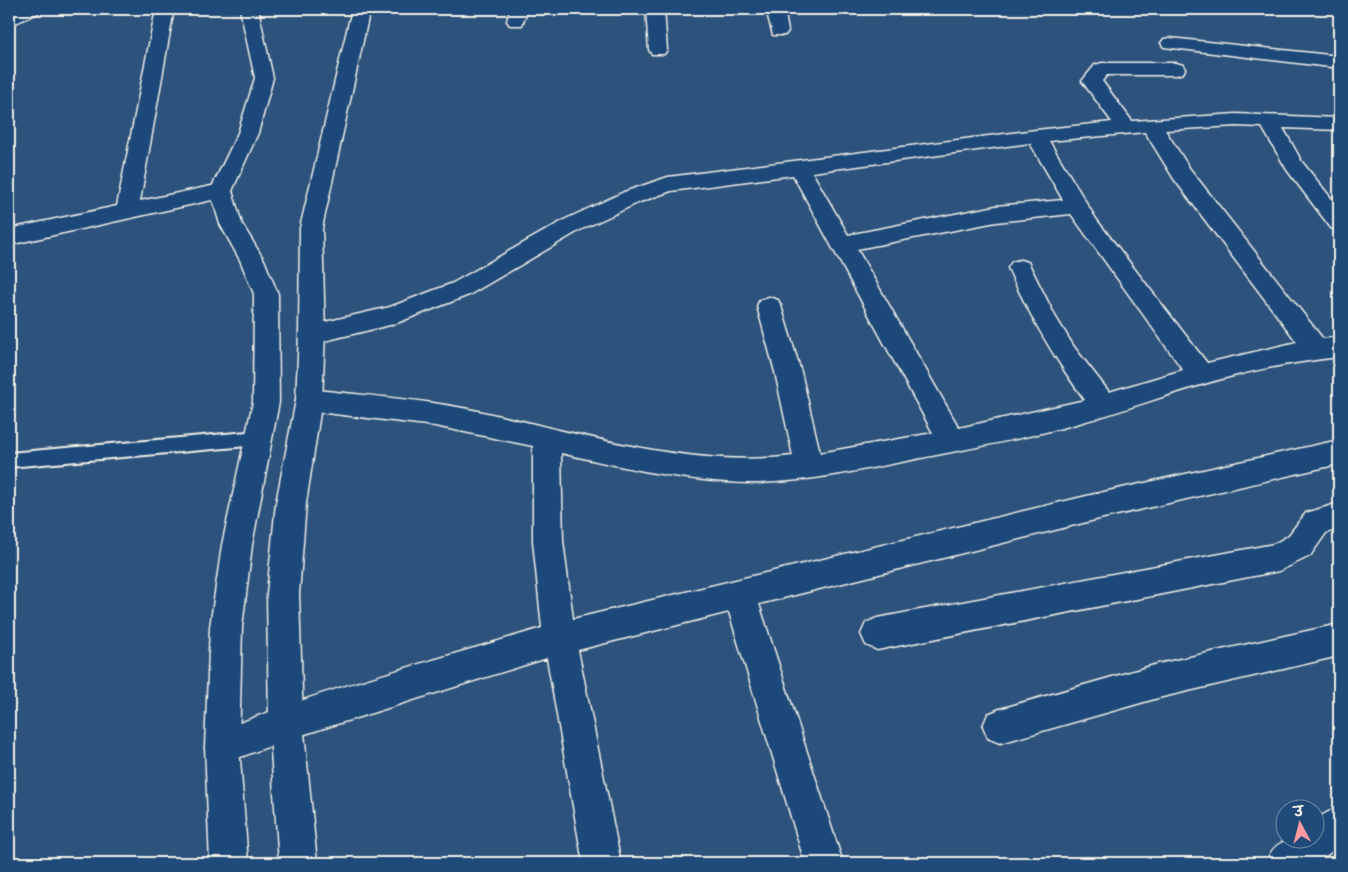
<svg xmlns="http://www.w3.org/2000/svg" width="1348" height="872" font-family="'Balsamiq Sans','Playpen Sans Deva',sans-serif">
	<rect width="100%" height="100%" fill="#2d537c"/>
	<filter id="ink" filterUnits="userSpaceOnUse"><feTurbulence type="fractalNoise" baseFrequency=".02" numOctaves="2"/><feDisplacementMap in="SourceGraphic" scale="10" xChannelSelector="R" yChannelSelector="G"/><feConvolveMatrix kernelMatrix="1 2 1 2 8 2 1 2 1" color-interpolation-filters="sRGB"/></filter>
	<g filter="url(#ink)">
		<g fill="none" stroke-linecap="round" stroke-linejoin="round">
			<defs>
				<path id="service" d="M 259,431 L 265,433 L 267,438 L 265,443 L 259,445 L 9,467 L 9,453 Z"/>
				<path id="minor" d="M 19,9 L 41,9 L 38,13 L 9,26 L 9,14 Z
					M 156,9 L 174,9 L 140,201 L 221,184 L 229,186 L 232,191 L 229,196 L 221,198 L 9,245 L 9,229 L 117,206 Z
					M 510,9 L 528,9 L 522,25 L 510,25 L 507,21 Z
					M 646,9 L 664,9 L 667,50 L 664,54 L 652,54 L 649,50 Z
					M 766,9 L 784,9 L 788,31 L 785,35 L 773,35 Z
					M 1170,38 L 1339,56 L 1339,68 L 1164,47 L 1161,43 L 1164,39 Z
					M 1102,63 L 1176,63 L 1183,65 L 1185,69 L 1183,73 L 1176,75 L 1107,75 L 1102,81 L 1132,121 L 1236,114 L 1339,118 L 1339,130 L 1283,128 L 1302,162 L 1339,208 L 1339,231 L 1331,228 L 1287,170 L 1262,127 L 1236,126 L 1165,130 L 1190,169 L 1323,339 L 1339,337 L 1339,357 C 1305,361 1271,366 1237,375 C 1180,389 1125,411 1069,426 C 1018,440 967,449 916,459 C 862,470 806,483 750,483 C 686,482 623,467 561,453 L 563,541 L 573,619 L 1095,494 L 1339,440 L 1339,464 L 1095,520 L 759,604 L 843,863 L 805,863 L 729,612 L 578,650 L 621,863 L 583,863 L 547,658 L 286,740 L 222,764 L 210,759 L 205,747 L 210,735 C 317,690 431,662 542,628 L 533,541 L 533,446 L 435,426 L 309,411 L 300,408 L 296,400 L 300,392 L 309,389 C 366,396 423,399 478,411 C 580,433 688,469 793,456 L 775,372 L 757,306 L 760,300 L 769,297 L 778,300 L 781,306 L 801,372 L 820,453 L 933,433 L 793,175 L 671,191 L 640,202 L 582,229 L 469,295 L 394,324 L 312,344 L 303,341 L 299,334 L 303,327 L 390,307 L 453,283 L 566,219 L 624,192 L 668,177 L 1036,130 L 1112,122 L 1082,81 L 1095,65 ZM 1145,132 L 1174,179 L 1297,342 L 1207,363 L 1096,219 L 1049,141 ZM 1030,143 L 1063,200 L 996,206 L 848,235 L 812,172 ZM 1071,214 L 1183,370 L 1109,392 L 1074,347 L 1055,316 L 1028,262 L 1020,260 L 1012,262 L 1008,268 C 1030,316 1053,357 1085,400 L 959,428 L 857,249 L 996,222 Z
					M 1339,503 L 1339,529 L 1326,533 L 1310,556 L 1279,571 L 877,650 L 866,645 L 861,634 L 866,623 L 877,618 L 1274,544 L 1288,536 L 1306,513 Z
					M 1339,624 L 1339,656 L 1158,698 L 1000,743 L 988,738 L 983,726 L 988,714 L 1000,709 L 1158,664 Z
					M 1339,806 L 1339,846 L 1316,863 L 1266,863 C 1276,836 1291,840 1316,840 L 1316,819 Z"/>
				<path id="secondary" d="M 240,9 L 258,9 L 273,78 L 258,133 L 232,191 L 242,224 L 264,260 L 278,294 L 279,402 L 252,545 L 242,627 L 239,747 L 248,863 L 210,863 L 205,747 L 210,627 L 222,545 L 253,402 L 254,294 L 240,260 L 220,224 L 210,191 L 238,133 L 255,78 Z
					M 352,9 L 370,9 L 322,228 L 325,334 L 322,400 L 306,503 L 299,594 L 303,723 L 317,863 L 279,863 L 269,723 L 267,594 L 276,503 L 296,400 L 299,334 L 300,228 Z"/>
			</defs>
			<use href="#service" stroke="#f4f1e8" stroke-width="4"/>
			<use href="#minor" stroke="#f4f1e8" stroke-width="3"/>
			<use href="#secondary" stroke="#f4f1e8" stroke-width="3"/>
			<use href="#service" fill="#1f4a7a" fill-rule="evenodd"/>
			<use href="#minor" fill="#1f4a7a" fill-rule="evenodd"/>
			<use href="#secondary" fill="#1f4a7a" fill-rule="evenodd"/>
		</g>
	</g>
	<rect width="1348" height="872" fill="none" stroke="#1f4a7a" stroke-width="30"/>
	<rect x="15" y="15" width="1318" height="842" fill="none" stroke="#f4f1e8" stroke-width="2" filter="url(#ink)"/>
	<g transform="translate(1300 824) rotate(353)"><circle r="24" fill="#1f4a7a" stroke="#748da6"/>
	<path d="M0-4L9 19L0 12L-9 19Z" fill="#ff9aa2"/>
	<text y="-8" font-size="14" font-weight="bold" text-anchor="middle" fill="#f4f1e8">उ</text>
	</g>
</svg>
